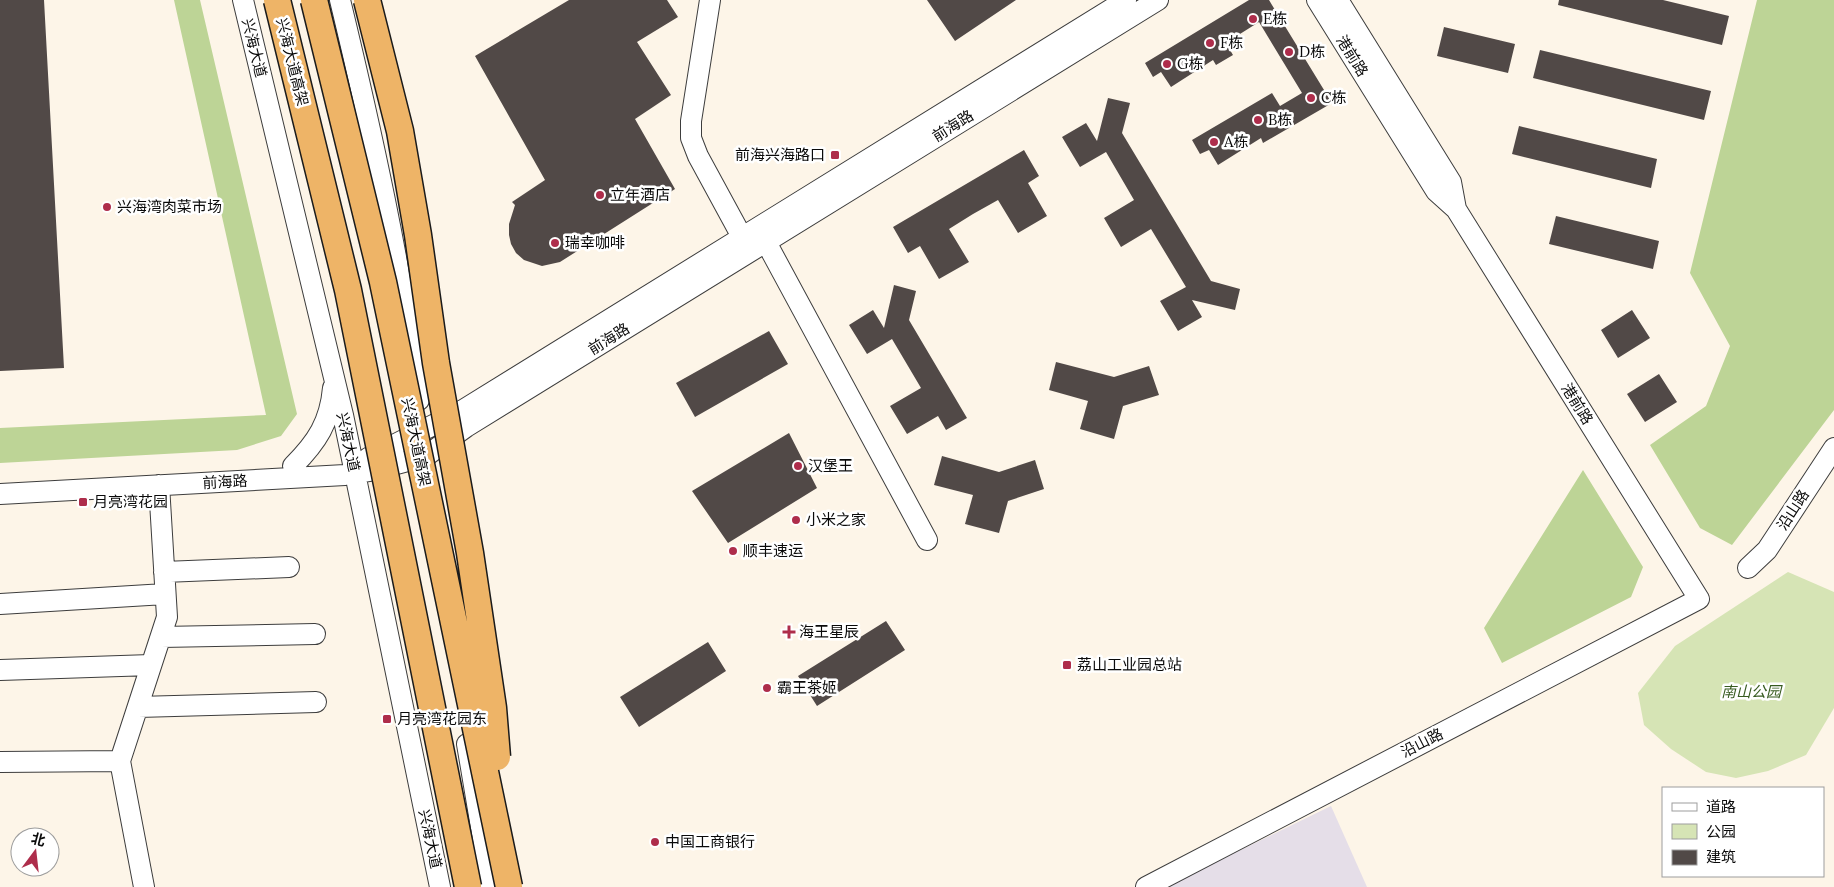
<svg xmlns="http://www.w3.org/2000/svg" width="1834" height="887" font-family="Lora,'Noto Sans SC',serif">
	<rect width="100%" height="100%" fill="#fdf5e8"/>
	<path fill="#e5dee8" d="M 1331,806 L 1367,887 L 1166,887 L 1187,876 Z"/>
	<path fill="#d6e4b5" d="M 1788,572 L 1834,592 L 1834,708 L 1806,755 L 1768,771 L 1736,778 L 1706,772 L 1671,749 L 1644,725 L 1638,693 L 1675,646 Z"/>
	<path fill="#bdd496" d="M 174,0 L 200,0 L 297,414 L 281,436 L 237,450 L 0,463 L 0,428 L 266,415 Z
		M 1757,0 L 1834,0 L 1834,410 L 1732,545 L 1700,528 L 1650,445 L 1706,406 L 1730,346 L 1690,273 Z
		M 1583,470 L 1643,567 L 1631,597 L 1502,663 L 1484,628 Z"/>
	<path fill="#514947" d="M 0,0 L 44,0 L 64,368 L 0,371 Z
		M 569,0 L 667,0 L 678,17 L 637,42 L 671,95 L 635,119 L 675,189 L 560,262 L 542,266 L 524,260 L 516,253 L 511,244 L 509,235 L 509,224 L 515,205 L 512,202 L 545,180 L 475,56 Z
		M 927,0 L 1016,0 L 955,41 Z
		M 1249,0 L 1269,0 L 1332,103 L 1263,143 L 1261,138 L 1218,165 L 1209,150 L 1200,154 L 1192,140 L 1272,93 L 1280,106 L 1302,93 L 1259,22 L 1232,39 L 1237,46 L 1230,50 L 1233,55 L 1216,65 L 1213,60 L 1171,87 L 1161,72 L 1153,77 L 1145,63 Z
		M 1559,0 L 1663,0 L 1729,16 L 1722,45 L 1558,5 Z
		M 1444,27 L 1515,44 L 1508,73 L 1437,56 Z
		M 1540,50 L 1711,91 L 1704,120 L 1533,78 Z
		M 1108,98 L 1130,103 L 1122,133 L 1211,281 L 1240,289 L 1235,310 L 1192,300 L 1202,317 L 1178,331 L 1160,301 L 1186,287 L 1151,229 L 1121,247 L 1104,218 L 1134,200 L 1106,152 L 1080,167 L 1062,137 L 1086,123 L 1097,141 Z
		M 1519,126 L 1657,159 L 1651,188 L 1512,154 Z
		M 1024,150 L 1039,176 L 1028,183 L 1047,216 L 1018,233 L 998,200 L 973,214 L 949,229 L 969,262 L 939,279 L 920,246 L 908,253 L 893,227 Z
		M 1556,216 L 1659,241 L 1653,269 L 1549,244 Z
		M 894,285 L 916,291 L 909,320 L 967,418 L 946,430 L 938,416 L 907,434 L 890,406 L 921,388 L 892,339 L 867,354 L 849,325 L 873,310 L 884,328 Z
		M 1632,310 L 1650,338 L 1618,358 L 1601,330 Z
		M 769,331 L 788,364 L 695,417 L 676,383 Z
		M 1056,362 L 1114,377 L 1149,366 L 1159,395 L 1123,406 L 1114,439 L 1080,429 L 1088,401 L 1049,390 Z
		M 1659,374 L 1677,402 L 1645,422 L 1627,394 Z
		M 789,433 L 817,488 L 728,543 L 692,491 Z
		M 942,456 L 999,472 L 1035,460 L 1044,489 L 1008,501 L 999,533 L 965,524 L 973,495 L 934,485 Z
		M 886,621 L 905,650 L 817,706 L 798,676 Z
		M 708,642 L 726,671 L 639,727 L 620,697 Z"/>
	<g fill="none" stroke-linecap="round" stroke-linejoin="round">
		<defs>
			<path id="minor" d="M 243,0 L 343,415 L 440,887
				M 340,0 C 372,133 401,265 419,400
				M 710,0 L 691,121 L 691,138 L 698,156 L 742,237
				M 1338,0 L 1451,182 L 1456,209
				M 766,242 L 927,540
				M 368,458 L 463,410 L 1126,0
				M 293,466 C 317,442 330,422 333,388
				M 0,494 L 345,475 L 370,471 L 426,456 L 466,427 L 1158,0
				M 1748,568 L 1767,550 L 1834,448
				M 164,572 L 289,567
				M 0,604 L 165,594
				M 161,637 L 315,634
				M 0,670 L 151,665
				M 138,707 L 316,702
				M 467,744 L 491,887
				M 0,762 L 120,761
				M 144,887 L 120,761 L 167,617 L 159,485
				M 1146,887 L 1699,599 L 1456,209 L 1436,191 L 1317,0"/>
		</defs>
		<use href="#minor" stroke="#3d3d3d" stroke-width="22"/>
		<use href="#minor" stroke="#fff" stroke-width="20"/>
		<defs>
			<path id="major-bridge" d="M 277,0 L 348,290 L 468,887
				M 314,0 L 383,282 L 509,887
				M 367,0 L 400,131 L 418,235 L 436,363 L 470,553 L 493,708 L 497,757"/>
		</defs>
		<use href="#major-bridge" stroke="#1b1b1b" stroke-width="29" stroke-linecap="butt"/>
		<use href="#major-bridge" stroke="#eeb467" stroke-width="26"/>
	</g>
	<g fill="#ae2d4b" stroke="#fff" stroke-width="2">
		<circle cx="1253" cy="19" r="5"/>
		<circle cx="1210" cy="43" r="5"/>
		<circle cx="1289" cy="52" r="5"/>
		<circle cx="1167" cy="64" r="5"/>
		<circle cx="1311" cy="98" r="5"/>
		<circle cx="1258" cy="120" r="5"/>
		<circle cx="1214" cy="142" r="5"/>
		<rect x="830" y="150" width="10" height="10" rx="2.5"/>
		<circle cx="600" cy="195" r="5"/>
		<circle cx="107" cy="207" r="5"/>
		<circle cx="555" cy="243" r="5"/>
		<circle cx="798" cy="466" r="5"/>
		<rect x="78" y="497" width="10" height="10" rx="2.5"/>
		<circle cx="796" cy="520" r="5"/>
		<circle cx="733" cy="551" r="5"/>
		<path d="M786.5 624.5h5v5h5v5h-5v5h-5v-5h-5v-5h5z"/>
		<rect x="1062" y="660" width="10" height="10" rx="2.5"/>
		<circle cx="767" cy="688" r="5"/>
		<rect x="382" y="714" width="10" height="10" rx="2.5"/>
		<circle cx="655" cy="842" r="5"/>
	</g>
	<g text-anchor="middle" stroke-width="5" stroke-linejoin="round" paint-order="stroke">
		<g font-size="15" fill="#0a0a0a" stroke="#fff" text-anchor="start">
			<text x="1263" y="24">E栋</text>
			<text x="1220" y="48">F栋</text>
			<text x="1299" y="57">D栋</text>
			<text x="1177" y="69">G栋</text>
			<text x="1321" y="103">C栋</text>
			<text x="1268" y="125">B栋</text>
			<text x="1224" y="147">A栋</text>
			<text x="825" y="160" text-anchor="end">前海兴海路口</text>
			<text x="610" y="200">立年酒店</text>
			<text x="117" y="212">兴海湾肉菜市场</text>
			<text x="565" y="248">瑞幸咖啡</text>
			<text x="808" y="471">汉堡王</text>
			<text x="93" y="507">月亮湾花园</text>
			<text x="806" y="525">小米之家</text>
			<text x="743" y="556">顺丰速运</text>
			<text x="799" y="637">海王星辰</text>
			<text x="1077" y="670">荔山工业园总站</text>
			<text x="777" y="693">霸王茶姬</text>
			<text x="397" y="724">月亮湾花园东</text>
			<text x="665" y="847">中国工商银行</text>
		</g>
		<g font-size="15" fill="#0a0a0a" stroke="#fff">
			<text transform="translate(254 48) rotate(76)" y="5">兴海大道</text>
			<text transform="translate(1352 56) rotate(58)" y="5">港前路</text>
			<text transform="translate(292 62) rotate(76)" y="5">兴海大道高架</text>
			<text transform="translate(953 126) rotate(-32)" y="5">前海路</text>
			<text transform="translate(609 339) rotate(-32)" y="5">前海路</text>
			<text transform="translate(1577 404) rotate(58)" y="5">港前路</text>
			<text transform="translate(348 442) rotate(78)" y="5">兴海大道</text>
			<text transform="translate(416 442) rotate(78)" y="5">兴海大道高架</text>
			<text transform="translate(225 482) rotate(-3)" y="5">前海路</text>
			<text transform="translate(1793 510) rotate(-57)" y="5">沿山路</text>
			<text transform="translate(1422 743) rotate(-27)" y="5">沿山路</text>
			<text transform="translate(430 839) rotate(78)" y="5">兴海大道</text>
		</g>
		<g font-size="15" font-style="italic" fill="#375b20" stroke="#fff">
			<text x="1751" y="697">南山公园</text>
		</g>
	</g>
	<rect x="1662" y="787" width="162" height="90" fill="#ffffff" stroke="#9d9d9d"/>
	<rect x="1672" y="803" width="25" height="8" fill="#ffffff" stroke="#9d9d9d"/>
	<text x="1706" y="812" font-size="15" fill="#0a0a0a">道路</text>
	<rect x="1672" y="824" width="25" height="15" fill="#d6e4b5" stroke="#9d9d9d"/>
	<text x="1706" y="837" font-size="15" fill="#0a0a0a">公园</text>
	<rect x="1672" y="850" width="25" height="15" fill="#514947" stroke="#9d9d9d"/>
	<text x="1706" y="862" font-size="15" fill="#0a0a0a">建筑</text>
	<g transform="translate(35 852) rotate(15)"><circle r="24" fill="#ffffff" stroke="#9d9d9d"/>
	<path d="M0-4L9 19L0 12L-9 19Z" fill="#ae2d4b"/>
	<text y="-8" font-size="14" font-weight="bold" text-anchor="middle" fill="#0a0a0a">北</text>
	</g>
</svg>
